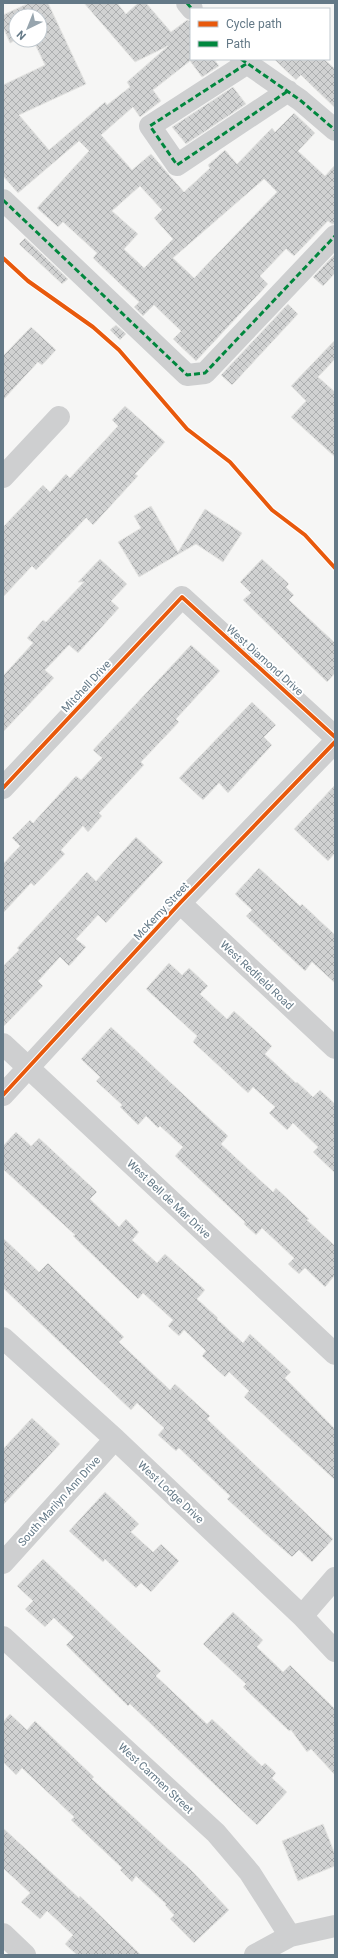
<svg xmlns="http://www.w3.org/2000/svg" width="338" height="1958" font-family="Roboto,sans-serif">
	<defs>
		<pattern id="building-cross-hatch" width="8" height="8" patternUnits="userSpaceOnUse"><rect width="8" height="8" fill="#d1d2d2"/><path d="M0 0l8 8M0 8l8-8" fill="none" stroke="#adafb0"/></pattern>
	</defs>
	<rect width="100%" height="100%" fill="#f6f6f5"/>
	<path fill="url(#building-cross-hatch)" stroke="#e6e6e4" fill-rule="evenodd" d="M 29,3 L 48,3 L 86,84 L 19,115 L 49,150 L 105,102 L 107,105 L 130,87 L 127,82 L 168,46 L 135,62 L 84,3 L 117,3 L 126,14 L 138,3 L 146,3 L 171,32 L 187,20 L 191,21 L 191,59 L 214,59 L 219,66 L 202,77 L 190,61 L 153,90 L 161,101 L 140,117 L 133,107 L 101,135 L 132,170 L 151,154 L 184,192 L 210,168 L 208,165 L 225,150 L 237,164 L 272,128 L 275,132 L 294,113 L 315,133 L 298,151 L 325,176 L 335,165 L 335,224 L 332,224 L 328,221 L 294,256 L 286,249 L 260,276 L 268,284 L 196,361 L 173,339 L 181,331 L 154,305 L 143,316 L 134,307 L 139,302 L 93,258 L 97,253 L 63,222 L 58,227 L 37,208 L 89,151 L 79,141 L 18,193 L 3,176 L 3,85 L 45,65 L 33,40 L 40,40 L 40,16 L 16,16 L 16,40 L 10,43 L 3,27 L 3,15 ZM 264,179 L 277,192 L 194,278 L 173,258 ZM 140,186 L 162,210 L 154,218 L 173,239 L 144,268 L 124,249 L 138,234 L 112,211 Z
		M 274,59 L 324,59 L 335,69 L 335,108 L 301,75 L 296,80 Z
		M 233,87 L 246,104 L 186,144 L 172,127 Z
		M 25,238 L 68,279 L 62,284 L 19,244 Z
		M 335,254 L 335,273 L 323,286 L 313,277 Z
		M 288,304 L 298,314 L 232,385 L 221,375 Z
		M 116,325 L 126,334 L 120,340 L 110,330 Z
		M 31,327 L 56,350 L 42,365 L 38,362 L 3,400 L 3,356 Z
		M 335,340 L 335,359 L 318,377 L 335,392 L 335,457 L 291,417 L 306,401 L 291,386 Z
		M 125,406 L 165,442 L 135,474 L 138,476 L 93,525 L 86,518 L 36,570 L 32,566 L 3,597 L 3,527 L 43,485 L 50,492 L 66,474 L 70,478 L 118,426 L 112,420 Z
		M 151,506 L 178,552 L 205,509 L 242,533 L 223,562 L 196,544 L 139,577 L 118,542 L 141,528 L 134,516 Z
		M 100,559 L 127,584 L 111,601 L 119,608 L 78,653 L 69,645 L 45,670 L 54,678 L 3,732 L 3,676 L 33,643 L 27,638 L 43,620 L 46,622 L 84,582 L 78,582 Z
		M 262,559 L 289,584 L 286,587 L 294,595 L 289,600 L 335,643 L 335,673 L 327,682 L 243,600 L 251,593 L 240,582 Z
		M 191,645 L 220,671 L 176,719 L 179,722 L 141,762 L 144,765 L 99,813 L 102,816 L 88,832 L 83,826 L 61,850 L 65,854 L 34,886 L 31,883 L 3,913 L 3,864 L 20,846 L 12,838 L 30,820 L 33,823 L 76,776 L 81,780 L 102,758 L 93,750 Z
		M 252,702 L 276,725 L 264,737 L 272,745 L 228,793 L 219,783 L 203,800 L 179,778 Z
		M 335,785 L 335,853 L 328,861 L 294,829 Z
		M 136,837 L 163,862 L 106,923 L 98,915 L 76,939 L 86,947 L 69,966 L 60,957 L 38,981 L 43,986 L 3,1027 L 3,966 L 19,950 L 17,948 L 87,872 L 96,881 Z
		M 259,868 L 300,906 L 302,904 L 335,935 L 335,983 L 312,962 L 305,971 L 246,916 L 252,910 L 235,894 Z
		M 169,963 L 182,975 L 189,968 L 208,986 L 200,994 L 227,1019 L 234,1011 L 272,1046 L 265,1054 L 296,1083 L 297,1082 L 313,1097 L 320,1090 L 335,1104 L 335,1173 L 313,1152 L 318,1147 L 293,1123 L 287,1130 L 269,1113 L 275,1107 L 253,1087 L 248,1093 L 193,1042 L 197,1036 L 146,989 Z
		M 111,1027 L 228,1136 L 221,1144 L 273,1192 L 276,1188 L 309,1219 L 307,1220 L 335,1246 L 335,1275 L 325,1287 L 305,1268 L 299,1274 L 288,1264 L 294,1258 L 262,1228 L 256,1235 L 244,1224 L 245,1222 L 175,1156 L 183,1147 L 160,1126 L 158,1128 L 146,1116 L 138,1125 L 120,1107 L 122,1105 L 96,1081 L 100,1077 L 81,1059 Z
		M 16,1132 L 31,1146 L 39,1138 L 97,1192 L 90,1199 L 119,1227 L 126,1219 L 139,1232 L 132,1240 L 157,1263 L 165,1254 L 205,1290 L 197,1299 L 218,1318 L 217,1319 L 243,1343 L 250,1334 L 291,1372 L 285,1378 L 335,1429 L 335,1480 L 244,1397 L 249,1391 L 229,1372 L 225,1377 L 202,1356 L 206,1351 L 184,1330 L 179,1336 L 168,1326 L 173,1320 L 143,1293 L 138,1299 L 73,1236 L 75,1235 L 3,1169 L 3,1146 Z
		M 3,1238 L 39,1272 L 48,1263 L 124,1337 L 119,1342 L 170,1390 L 175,1384 L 210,1416 L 207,1419 L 333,1539 L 312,1562 L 299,1550 L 292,1557 L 262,1531 L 227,1499 L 230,1496 L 179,1448 L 176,1451 L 158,1435 L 164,1428 L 137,1403 L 131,1410 L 3,1288 Z
		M 32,1418 L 60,1444 L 3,1505 L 3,1449 Z
		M 105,1492 L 139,1524 L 131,1532 L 153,1552 L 161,1544 L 179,1561 L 151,1592 L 141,1583 L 136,1588 L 105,1559 L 103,1562 L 69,1531 Z
		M 43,1559 L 161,1671 L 156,1676 L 207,1724 L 212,1719 L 262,1766 L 265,1763 L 276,1773 L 272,1778 L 287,1792 L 257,1825 L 130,1704 L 128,1706 L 66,1645 L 74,1637 L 54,1618 L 45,1627 L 25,1609 L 33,1601 L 17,1586 Z
		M 233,1612 L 263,1640 L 257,1647 L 283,1672 L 290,1665 L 335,1709 L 335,1775 L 311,1749 L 307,1752 L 291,1730 L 289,1731 L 243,1687 L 246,1684 L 203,1644 Z
		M 10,1714 L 27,1730 L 35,1721 L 94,1777 L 92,1779 L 191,1870 L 229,1910 L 194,1943 L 170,1919 L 174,1915 L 165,1905 L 166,1904 L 136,1876 L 132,1882 L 120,1870 L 122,1868 L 71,1820 L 74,1817 L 22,1768 L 16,1775 L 3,1762 L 3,1722 Z
		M 323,1824 L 335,1854 L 335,1866 L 298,1881 L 282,1841 Z
		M 3,1828 L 79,1898 L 80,1896 L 141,1955 L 77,1955 L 65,1944 L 73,1935 L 47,1911 L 40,1919 L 21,1902 L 30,1893 L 3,1868 Z"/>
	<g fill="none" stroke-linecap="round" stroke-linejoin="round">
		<path stroke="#cecfd0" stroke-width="22" d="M 187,3 L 192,9
			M 241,59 L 300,100 L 335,130
			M 246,64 L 150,126 L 177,165 L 288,91
			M 3,200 L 187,375 L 205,373 L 335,236
			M 3,477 L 59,417
			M 3,788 L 182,597 L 335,737
			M 180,903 L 335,1048
			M 3,1044 L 335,1354
			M 3,1095 L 180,903 L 335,742
			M 3,1338 L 115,1439 L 302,1616 L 335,1651
			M 3,1563 L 115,1439
			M 302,1616 L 335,1578
			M 3,1637 L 216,1833 L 250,1873 L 290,1936
			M 3,1934 L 25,1955
			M 255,1955 L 290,1936 L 335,1926"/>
		<path stroke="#00873e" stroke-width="3" stroke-dasharray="6 3" stroke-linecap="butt" d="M 187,3 L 192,9
			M 241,59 L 300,100 L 335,130
			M 246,64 L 150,126 L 177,165 L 288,91
			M 3,200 L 187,375 L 205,373 L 335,236"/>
		<defs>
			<path id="cycleway" d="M 3,258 L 28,281 L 93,327 L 119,350 L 187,429 L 230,462 L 272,510 L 305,535 L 335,568
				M 3,788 L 182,597 L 335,737
				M 3,1095 L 180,903 L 335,742"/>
		</defs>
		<use href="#cycleway" stroke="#fff" stroke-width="6"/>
		<use href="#cycleway" stroke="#e8590c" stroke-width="4"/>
	</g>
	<g text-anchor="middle" stroke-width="4" stroke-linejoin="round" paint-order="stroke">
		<g font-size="11" fill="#647987" stroke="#fff">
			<text transform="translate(265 660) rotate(42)" y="4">West Diamond Drive</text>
			<text transform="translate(86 686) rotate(-47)" y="4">Mitchell Drive</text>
			<text transform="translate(161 911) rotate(-47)" y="4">McKemy Street</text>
			<text transform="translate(257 975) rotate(43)" y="4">West Redfield Road</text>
			<text transform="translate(169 1199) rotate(43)" y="4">West Bell de Mar Drive</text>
			<text transform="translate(171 1492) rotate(43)" y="4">West Lodge Drive</text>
			<text transform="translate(59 1501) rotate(-48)" y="4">South Marilyn Ann Drive</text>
			<text transform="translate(156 1778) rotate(43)" y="4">West Carmen Street</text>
		</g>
	</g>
	<rect width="338" height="1958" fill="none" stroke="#647987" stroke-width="8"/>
	<rect x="190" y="8" width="140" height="52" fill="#ffffff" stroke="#c1c9cf"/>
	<rect x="198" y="21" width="20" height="6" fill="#e8590c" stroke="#c1c9cf"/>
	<text x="226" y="28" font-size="12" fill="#647987">Cycle path</text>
	<rect x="198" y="41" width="20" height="6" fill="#00873e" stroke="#c1c9cf"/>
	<text x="226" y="48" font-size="12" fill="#647987">Path</text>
	<g transform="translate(28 28) rotate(223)"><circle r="19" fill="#ffffff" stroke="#c1c9cf"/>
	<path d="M0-3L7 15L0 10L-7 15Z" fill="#97a5ae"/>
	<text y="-6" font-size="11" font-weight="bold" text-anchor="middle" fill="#647987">N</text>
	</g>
</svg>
